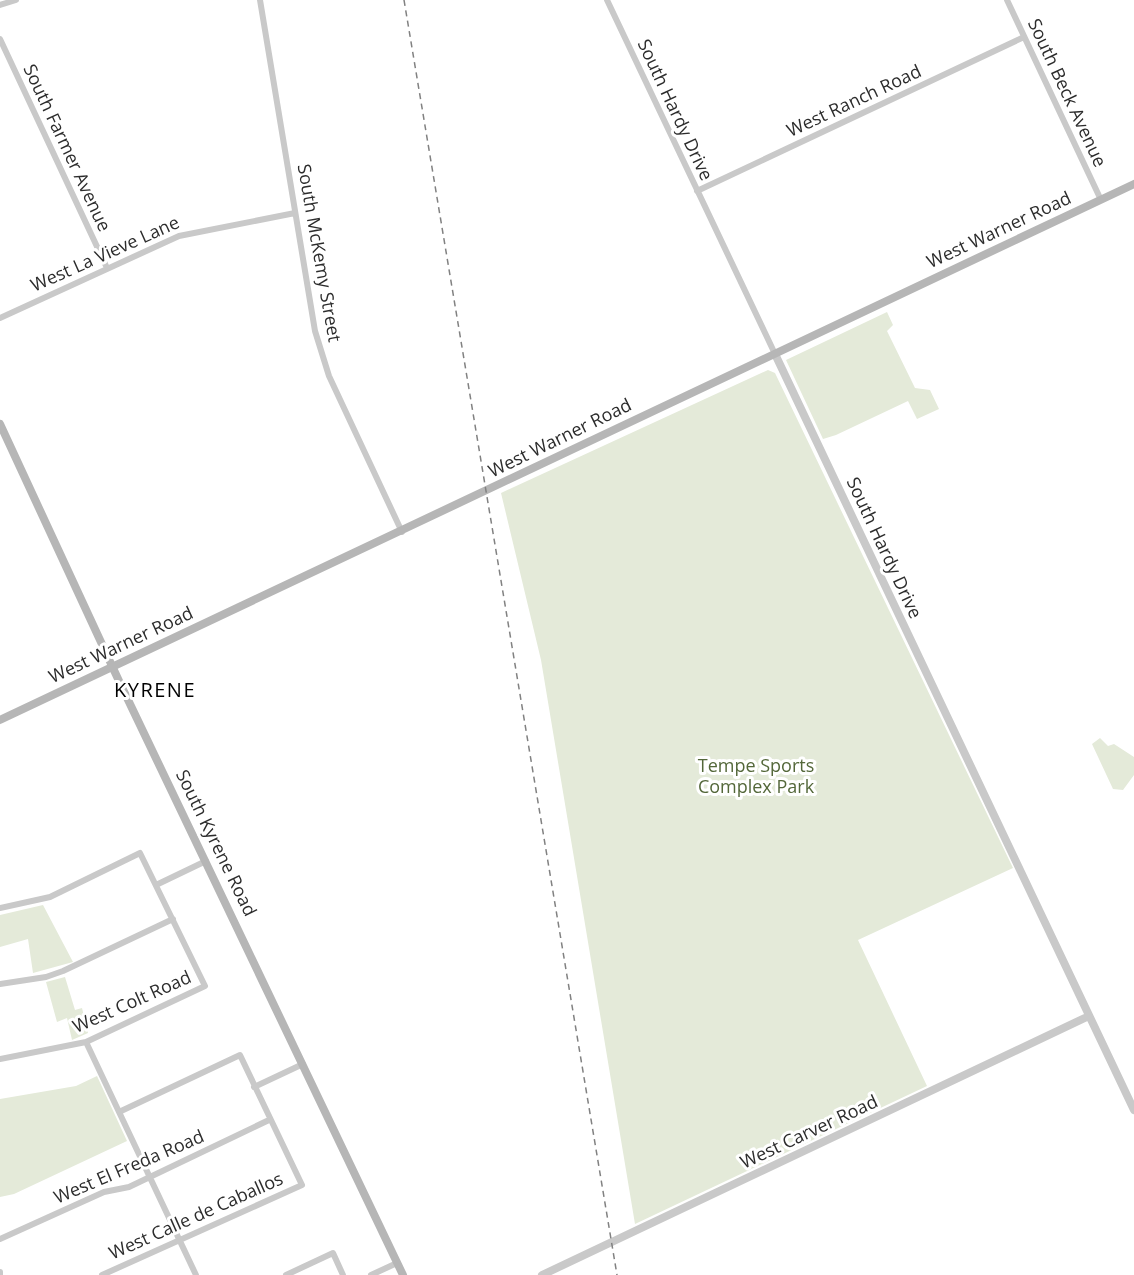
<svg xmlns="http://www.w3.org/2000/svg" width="1134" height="1275" font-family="'Open Sans',sans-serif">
	<rect width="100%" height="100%" fill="#fff"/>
	<path fill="#e4ead9" d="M 887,312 L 893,325 L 887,331 L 915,388 L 930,390 L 939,409 L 917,419 L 908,401 L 836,435 L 823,439 L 786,360 Z
		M 768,370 L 775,373 L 1013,868 L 858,940 L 927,1086 L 635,1224 L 541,660 L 501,493 Z
		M 1100,738 L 1108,746 L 1114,744 L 1134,757 L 1134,775 L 1123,790 L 1113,789 L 1092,744 Z
		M 43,905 L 73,962 L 33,973 L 28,939 L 0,947 L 0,915 Z
		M 65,977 L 75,1010 L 82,1008 L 88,1033 L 72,1040 L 67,1018 L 57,1022 L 46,982 Z
		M 97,1076 L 127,1141 L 14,1194 L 0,1197 L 0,1099 L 76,1086 Z"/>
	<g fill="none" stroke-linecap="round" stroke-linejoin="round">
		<path stroke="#c9c9c9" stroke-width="6" d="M 260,0 L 315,331 L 329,376 L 402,532
			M 607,0 L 775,354
			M 1007,0 L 1101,200
			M 0,5 L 16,0
			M 0,39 L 107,268
			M 697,191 L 1024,37
			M 0,318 L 179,236 L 295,213
			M 156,885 L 206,861
			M 0,908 L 50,897 L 140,853 L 205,986 L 86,1042 L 0,1059
			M 0,984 L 46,977 L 63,971 L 173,919
			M 86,1042 L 196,1275
			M 254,1087 L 303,1064
			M 0,1239 L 104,1192 L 129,1187 L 269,1120
			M 0,1272 L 0,1275
			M 102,1275 L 302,1185 L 240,1055 L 119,1112
			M 286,1275 L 333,1253 L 343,1275
			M 371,1275 L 397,1263"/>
		<path stroke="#c9c9c9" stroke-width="8" d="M 775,354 L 1134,1110
			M 542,1275 L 1089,1016"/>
		<path stroke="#b6b6b6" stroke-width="8" d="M 0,424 L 119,681 L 403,1275
			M 0,720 L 1134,184"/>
		<path stroke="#818181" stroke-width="1.5" stroke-dasharray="6 4.5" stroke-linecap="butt" d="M 404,0 L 617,1275"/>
	</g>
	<g text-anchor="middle" stroke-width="6" stroke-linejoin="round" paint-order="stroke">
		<g font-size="18" fill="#2c2c2c" stroke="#fff">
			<text transform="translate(1067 93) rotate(65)" y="6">South Beck Avenue</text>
			<text transform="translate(854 101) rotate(-25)" y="6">West Ranch Road</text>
			<text transform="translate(675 110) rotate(65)" y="6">South Hardy Drive</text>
			<text transform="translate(67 148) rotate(65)" y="6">South Farmer Avenue</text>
			<text transform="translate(999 230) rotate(-25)" y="6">West Warner Road</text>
			<text transform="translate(319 253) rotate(80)" y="6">South McKemy Street</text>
			<text transform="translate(105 254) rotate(-24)" y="6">West La Vieve Lane</text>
			<text transform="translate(560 438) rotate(-26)" y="6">West Warner Road</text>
			<text transform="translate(884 548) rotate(65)" y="6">South Hardy Drive</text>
			<text transform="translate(121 645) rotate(-25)" y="6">West Warner Road</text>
			<text transform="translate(216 843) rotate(64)" y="6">South Kyrene Road</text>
			<text transform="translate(132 1002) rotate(-24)" y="6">West Colt Road</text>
			<text transform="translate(809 1132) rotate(-25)" y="6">West Carver Road</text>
			<text transform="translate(129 1167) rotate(-23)" y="6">West El Freda Road</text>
			<text transform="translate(196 1216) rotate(-24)" y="6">West Calle de Caballos</text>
		</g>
		<g font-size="18" fill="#536739" stroke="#fff">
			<text x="756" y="772">Tempe Sports<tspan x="756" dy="21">Complex Park</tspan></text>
		</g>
		<g font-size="20" letter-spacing="1.5" fill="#000" stroke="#fff">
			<text x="155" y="697">KYRENE</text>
		</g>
	</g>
</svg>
